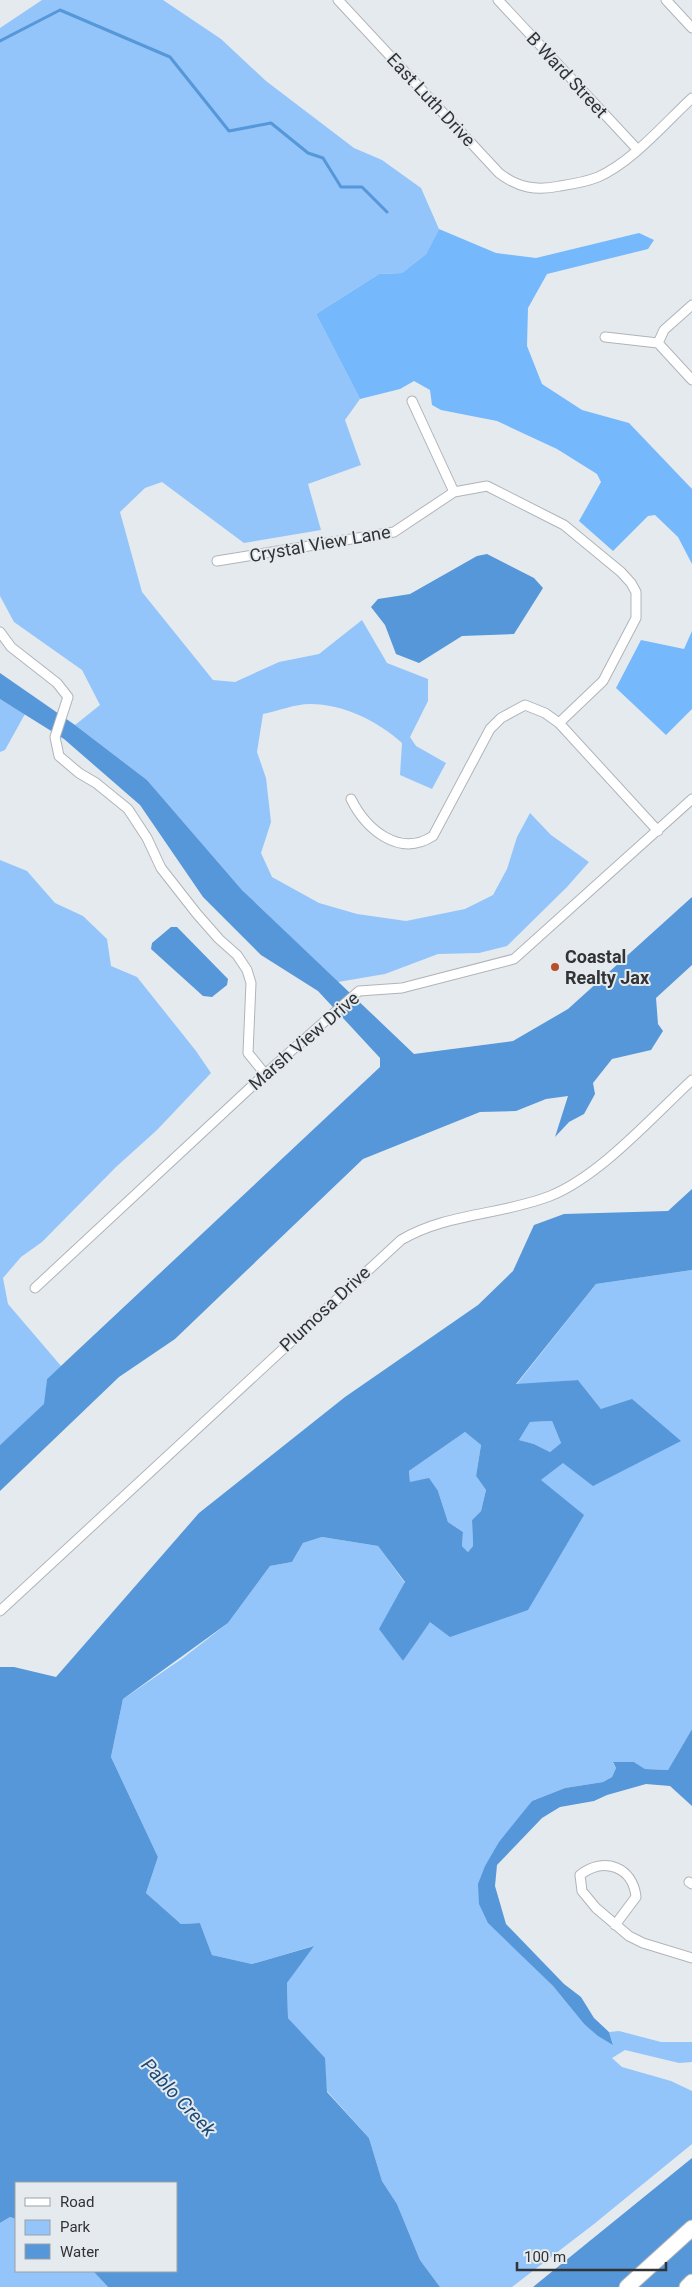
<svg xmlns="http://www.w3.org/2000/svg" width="692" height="2287" font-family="Roboto,sans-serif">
	<rect width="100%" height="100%" fill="#e5eaef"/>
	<path fill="#93c5fa" d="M 42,0 L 163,0 L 221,39 L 266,81 L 354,148 L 382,160 L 421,188 L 439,229 L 426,254 L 402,273 L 379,274 L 316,314 L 360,399 L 345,420 L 361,465 L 308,484 L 321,530 L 244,543 L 162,482 L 145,488 L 120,512 L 142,592 L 213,680 L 235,682 L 279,662 L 319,654 L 362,620 L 387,663 L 428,679 L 428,701 L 410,737 L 416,746 L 446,763 L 432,789 L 400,775 L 402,743 C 378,721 343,704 310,704 C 295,704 278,711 263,714 L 257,752 L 266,778 L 271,822 L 261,853 L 272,877 L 319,903 L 357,914 L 406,921 L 465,909 L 493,895 L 507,869 L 517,837 L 530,813 L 551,835 L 589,862 L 567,887 L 507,946 L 479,953 L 438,954 L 385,974 L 338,982 L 242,890 L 147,780 L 75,725 L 100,705 L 82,670 L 14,622 L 0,596 L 0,28 Z
		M 0,699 L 25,714 L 5,750 L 0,752 Z
		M 0,860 L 27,871 L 55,903 L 83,916 L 107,939 L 111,966 L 137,977 L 196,1051 L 211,1073 L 157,1130 L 116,1167 L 42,1242 L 21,1257 L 3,1278 L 8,1304 L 61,1366 L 47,1379 L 45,1404 L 0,1445 Z
		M 692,1270 L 692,1729 L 668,1770 L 645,1769 L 634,1762 L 613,1763 L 616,1768 L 612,1777 L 603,1782 L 565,1788 L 532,1801 L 485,1866 L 509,1943 L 553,1986 L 584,2024 L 613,2044 L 609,2032 L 619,2031 L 661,2042 L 692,2042 L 692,2062 L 679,2063 L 625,2050 L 612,2058 L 622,2067 L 671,2081 L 692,2091 L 692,2144 L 594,2224 L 512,2287 L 440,2287 L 420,2260 L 397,2204 L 382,2181 L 369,2138 L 327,2091 L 324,2058 L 288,2018 L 287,1983 L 313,1946 L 252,1964 L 212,1955 L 200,1923 L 181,1924 L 146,1893 L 158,1857 L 111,1757 L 123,1699 L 183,1658 L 228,1623 L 270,1566 L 292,1562 L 303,1543 L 322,1537 L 378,1546 L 405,1583 L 380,1629 L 403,1661 L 430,1621 L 541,1480 L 562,1463 L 601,1409 L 578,1380 L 516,1385 L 596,1284 Z
		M 552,1421 L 561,1443 L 550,1452 L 534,1444 L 519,1440 L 530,1422 Z
		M 465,1432 L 481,1445 L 476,1476 L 486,1490 L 481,1511 L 472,1520 L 473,1546 L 468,1552 L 462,1546 L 463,1532 L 448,1522 L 438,1491 L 410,1483 L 409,1471 Z
		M 10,2217 L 16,2219 L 16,2271 L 93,2271 L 108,2287 L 0,2287 L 0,2223 Z"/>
	<path fill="#75b8fc" d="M 439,229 L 496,253 L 536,258 L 639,233 L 654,240 L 648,249 L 547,274 L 528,308 L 527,346 L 542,384 L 582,410 L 629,423 L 692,489 L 692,564 L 678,537 L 655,515 L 648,516 L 613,551 L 579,521 L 601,482 L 597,474 L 557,449 L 497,421 L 441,410 L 432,405 L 430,390 L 414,381 L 400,389 L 360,399 L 316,314 L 379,274 L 402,273 L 426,254 Z
		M 692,631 L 692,709 L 666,735 L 616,688 L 641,640 L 684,649 Z"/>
	<path fill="#5597d9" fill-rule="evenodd" d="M 487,554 L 534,578 L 543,588 L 514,634 L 462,636 L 419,663 L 396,654 L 385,625 L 371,607 L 378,599 L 410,594 L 477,556 Z
		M 0,673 L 75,725 L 147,780 L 242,890 L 414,1054 L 513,1041 L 568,1009 L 692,897 L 692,965 L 656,998 L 658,1024 L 663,1031 L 651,1050 L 612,1059 L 593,1083 L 595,1094 L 584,1114 L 569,1122 L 555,1137 L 568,1096 L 546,1099 L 516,1111 L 480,1112 L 363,1159 L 175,1339 L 119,1377 L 0,1491 L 0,1445 L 44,1404 L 47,1379 L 380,1067 L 380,1058 L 318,991 L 261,955 L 203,897 L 140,805 L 64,739 L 0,699 Z
		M 171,927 L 177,927 L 228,979 L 227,985 L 212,997 L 203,996 L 151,949 L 152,943 Z
		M 692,1189 L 692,1270 L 596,1284 L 516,1384 L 578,1380 L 601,1409 L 632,1399 L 681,1441 L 593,1486 L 563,1463 L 541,1480 L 584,1515 L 528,1610 L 450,1637 L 430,1622 L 403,1661 L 379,1629 L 405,1582 L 378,1546 L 322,1537 L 303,1543 L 292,1562 L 270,1566 L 228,1623 L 123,1699 L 111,1757 L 158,1857 L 146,1893 L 181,1924 L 200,1923 L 212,1955 L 252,1964 L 314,1946 L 287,1983 L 288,2018 L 325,2058 L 327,2092 L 369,2138 L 382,2181 L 397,2204 L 420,2260 L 440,2287 L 108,2287 L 93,2271 L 176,2271 L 176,2183 L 16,2183 L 16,2219 L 10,2217 L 0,2223 L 0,1667 L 14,1667 L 56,1677 L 199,1513 L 345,1397 L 478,1305 L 513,1271 L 534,1225 L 564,1214 L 668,1211 ZM 552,1421 L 561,1443 L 550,1452 L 534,1444 L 519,1440 L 530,1422 ZM 465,1432 L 481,1445 L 476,1476 L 486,1490 L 481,1511 L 472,1520 L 473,1546 L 468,1552 L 462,1546 L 463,1532 L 448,1522 L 438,1491 L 429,1478 L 410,1482 L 409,1471 Z
		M 692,1729 L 692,1806 L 670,1786 L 646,1784 L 607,1795 L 594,1801 L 560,1807 L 542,1818 L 497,1865 L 495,1886 L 506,1924 L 564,1984 L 581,1997 L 594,2018 L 609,2032 L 613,2045 L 598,2036 L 584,2024 L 553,1986 L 488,1923 L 479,1904 L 478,1884 L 485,1866 L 499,1842 L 532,1801 L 565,1788 L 603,1782 L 612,1777 L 616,1768 L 613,1762 L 634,1762 L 645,1769 L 668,1770 Z
		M 692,2158 L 692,2287 L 533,2287 Z"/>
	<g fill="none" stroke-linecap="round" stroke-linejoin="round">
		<path stroke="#5597d9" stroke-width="3" d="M 0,41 L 60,10 L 170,57 L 229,131 L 271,123 L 308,153 L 323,158 L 341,187 L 362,187 L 387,212"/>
		<defs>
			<path id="minor" d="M 338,0 L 499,173 C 518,188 537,191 560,186 C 573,184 586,182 598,177 C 632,162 664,124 692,98
				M 498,0 L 637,149
				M 666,0 L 692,28
				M 605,337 L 658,343 L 692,380
				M 658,343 L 664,330 L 692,305
				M 412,401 L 454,492
				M 217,561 L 394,532 L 454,492 L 487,486 L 564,525 L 621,572 L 631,583 L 636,592 L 636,618 L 603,681 L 559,723
				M 0,632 L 11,647 L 57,683 L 68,697 L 55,737 L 59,756 L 79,773 L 96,783 L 128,809 L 147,838 L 161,868 L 197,914 L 219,939 L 237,955 L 247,970 L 251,983 L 248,1053 L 265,1074
				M 351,799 C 366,829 399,858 433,836 L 490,729 L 501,718 L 525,705 L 545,713 L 559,723 L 658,831
				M 35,1288 L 265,1074 L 359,991 L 402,988 L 514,959 L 692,799
				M 0,1611 L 401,1240 C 446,1213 502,1215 550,1196 C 600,1176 652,1117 692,1080
				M 689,1882 L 692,1884
				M 615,1925 L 636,1897 C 633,1867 604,1856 580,1875 L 582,1891 L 596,1908 L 629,1936 L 643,1943 L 692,1958"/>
			<path id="trunk" d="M 627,2287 L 692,2228
				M 687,2287 L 692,2282"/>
		</defs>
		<use href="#minor" stroke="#b0b4b9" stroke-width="11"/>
		<use href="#trunk" stroke="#b0b4b9" stroke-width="17"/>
		<use href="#minor" stroke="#fff" stroke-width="9"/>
		<use href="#trunk" stroke="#fff" stroke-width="15"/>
	</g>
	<circle fill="#b75029" stroke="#e5eaef" stroke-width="2" cx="555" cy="967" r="5"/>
	<g text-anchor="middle" stroke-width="4" stroke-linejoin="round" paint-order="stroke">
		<g font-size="18" fill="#313335" stroke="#e5eaef">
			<text transform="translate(567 75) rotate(47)" y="6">B Ward Street</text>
			<text transform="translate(431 100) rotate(47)" y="6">East Luth Drive</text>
			<text transform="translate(320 544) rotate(-10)" y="6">Crystal View Lane</text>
			<text transform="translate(304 1041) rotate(-41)" y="6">Marsh View Drive</text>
			<text transform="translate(325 1309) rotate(-43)" y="6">Plumosa Drive</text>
		</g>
		<g font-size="18" font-weight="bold" fill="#313335" stroke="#e5eaef" text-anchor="start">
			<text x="565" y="963">Coastal<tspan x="565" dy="21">Realty Jax</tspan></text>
		</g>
		<g font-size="19" font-style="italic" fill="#1a4975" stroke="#e5eaef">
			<text transform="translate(179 2097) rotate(47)" y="7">Pablo Creek</text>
		</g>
	</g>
	<rect x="15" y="2182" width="162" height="90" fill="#e5eaef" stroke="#9da1a5"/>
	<rect x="25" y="2198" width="25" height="8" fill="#ffffff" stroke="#9da1a5"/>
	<text x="60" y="2207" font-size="15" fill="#313335">Road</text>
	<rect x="25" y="2220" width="25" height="15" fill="#93c5fa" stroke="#9da1a5"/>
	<text x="60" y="2232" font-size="15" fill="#313335">Park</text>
	<rect x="25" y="2244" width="25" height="15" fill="#5597d9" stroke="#9da1a5"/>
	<text x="60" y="2257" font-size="15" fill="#313335">Water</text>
	<path d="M517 2262v8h149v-8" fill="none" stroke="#313335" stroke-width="2.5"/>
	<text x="524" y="2262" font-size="15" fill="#313335" stroke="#e5eaef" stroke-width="4" paint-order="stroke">100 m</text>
</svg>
